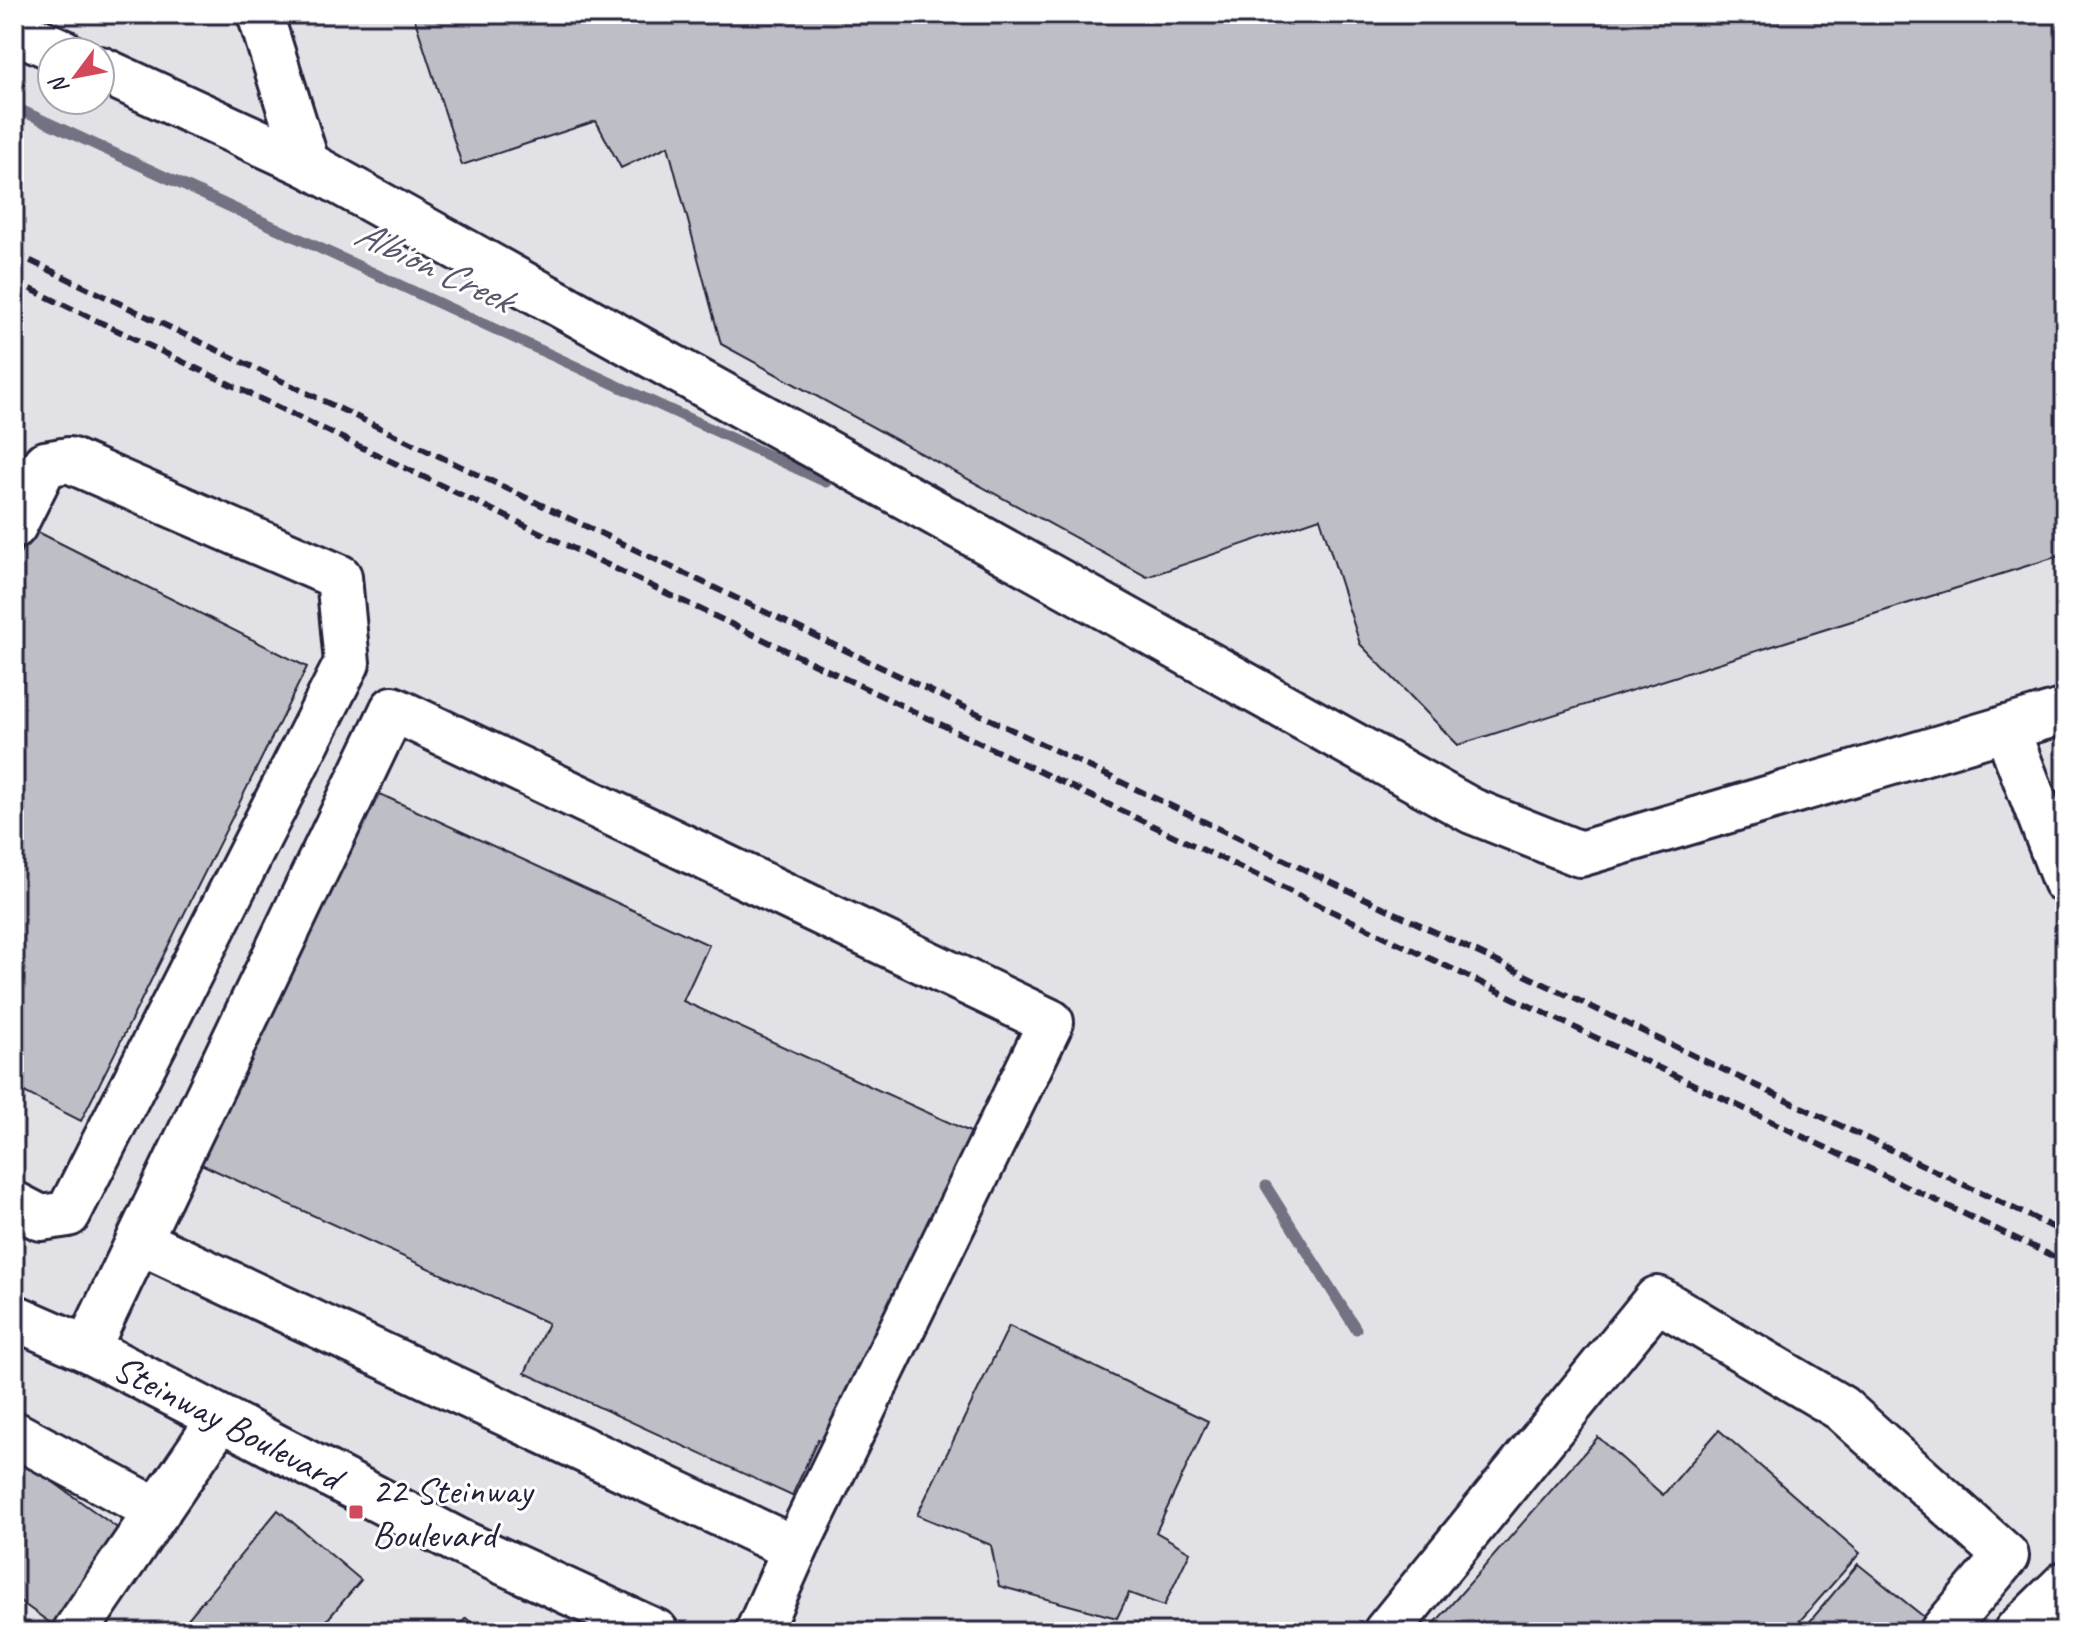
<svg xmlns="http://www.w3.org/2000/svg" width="2079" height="1646" font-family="Caveat,sans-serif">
	<rect width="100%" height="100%" fill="#f2f2f3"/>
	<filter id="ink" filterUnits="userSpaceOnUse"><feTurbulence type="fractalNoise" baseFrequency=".0125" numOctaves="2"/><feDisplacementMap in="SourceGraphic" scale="16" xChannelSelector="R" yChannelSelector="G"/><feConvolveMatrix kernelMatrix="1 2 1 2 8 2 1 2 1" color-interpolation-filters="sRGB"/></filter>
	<g filter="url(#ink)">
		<path fill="#e2e2e6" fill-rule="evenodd" d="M 14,14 L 2065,14 L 2065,1632 L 14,1632 ZM 52,52 L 100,52 L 100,100 L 52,100 Z"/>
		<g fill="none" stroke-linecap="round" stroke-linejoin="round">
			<path stroke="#727282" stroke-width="11" d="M 14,107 L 826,482
				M 1266,1186 L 1356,1329"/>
		</g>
		<path fill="#bebec6" stroke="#22223b" stroke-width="2" d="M 413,14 L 2065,14 L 2065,554 L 1458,745 L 1360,644 L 1320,518 L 1147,577 L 721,344 L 668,146 L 621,168 L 596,121 L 462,165 Z
			M 32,529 L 307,667 L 81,1121 L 14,1087 L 14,565 Z
			M 371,790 L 709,945 L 683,1001 L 979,1136 L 837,1448 L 818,1439 L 792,1496 L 525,1373 L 548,1323 L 201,1164 Z
			M 1009,1326 L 1208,1421 L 1156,1532 L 1190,1552 L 1164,1606 L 1129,1593 L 1117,1618 L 999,1586 L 991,1545 L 917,1515 Z
			M 1719,1430 L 1860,1553 L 1790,1632 L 1427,1632 L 1598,1437 L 1663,1495 Z
			M 14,1454 L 123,1532 L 56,1627 L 14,1597 Z
			M 278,1510 L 361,1580 L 317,1632 L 177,1632 Z
			M 1858,1564 L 1929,1621 L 1920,1632 L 1801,1632 Z
			M 466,1618 L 482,1632 L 454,1632 Z"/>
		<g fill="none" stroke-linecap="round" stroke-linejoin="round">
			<defs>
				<g id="minor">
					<path d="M 260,14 L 307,164 L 1472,811 L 1580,854 L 2065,711"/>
					<path d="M 14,30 L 63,52"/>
					<path d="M 100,69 L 307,164"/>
					<path d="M 14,526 L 45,464 L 69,460 L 339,577 L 347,663 L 68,1214 L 41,1218 L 14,1204"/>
					<path d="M 2006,728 L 2065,881"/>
					<path d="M 139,1241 L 795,1549"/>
					<path id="s1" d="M 14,1317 L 87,1349 L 460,1542 L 656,1632"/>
					<path d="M 87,1349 L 393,709 L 1051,1022 L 795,1549 L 758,1632"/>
					<path d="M 14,1434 L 158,1511"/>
					<path d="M 75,1632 L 220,1419"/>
					<path d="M 1386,1632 L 1657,1299 L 1841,1408 L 2006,1556 L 1942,1632"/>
					<path d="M 2016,1632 L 2065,1584"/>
				</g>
			</defs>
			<use href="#minor" stroke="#22223b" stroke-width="50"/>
			<use href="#minor" stroke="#fff" stroke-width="44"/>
			<path stroke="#22223b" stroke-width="6" stroke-dasharray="12 6" stroke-linecap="butt" d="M 14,253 L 2065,1233
				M 14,281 L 2065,1262"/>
		</g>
	</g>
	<rect fill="#d1495b" stroke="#fff" stroke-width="3" x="348" y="1504" width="16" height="16" rx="4"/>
	<g text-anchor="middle" stroke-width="6" stroke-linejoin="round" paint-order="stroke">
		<g font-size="38" fill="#22223b" stroke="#fff">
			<text dy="13" stroke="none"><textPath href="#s1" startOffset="238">Steinway Boulevard</textPath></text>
		</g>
		<g font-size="38" fill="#22223b" stroke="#fff" text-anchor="start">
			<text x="372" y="1503">22 Steinway<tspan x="372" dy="44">Boulevard</tspan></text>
		</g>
		<g font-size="40" font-style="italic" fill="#58586b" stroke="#fff">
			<text transform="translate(434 265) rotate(25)" y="14">Albion Creek</text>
		</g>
	</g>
	<rect width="2079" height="1646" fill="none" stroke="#fff" stroke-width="48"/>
	<rect x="24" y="24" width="2031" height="1598" fill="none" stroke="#22223b" stroke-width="3" filter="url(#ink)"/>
	<g transform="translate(76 76) rotate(238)"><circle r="38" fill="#ffffff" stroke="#a7a7b1" stroke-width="2"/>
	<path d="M0-6L14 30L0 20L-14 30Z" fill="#d1495b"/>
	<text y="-12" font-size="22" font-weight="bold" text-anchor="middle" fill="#22223b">N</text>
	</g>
</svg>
